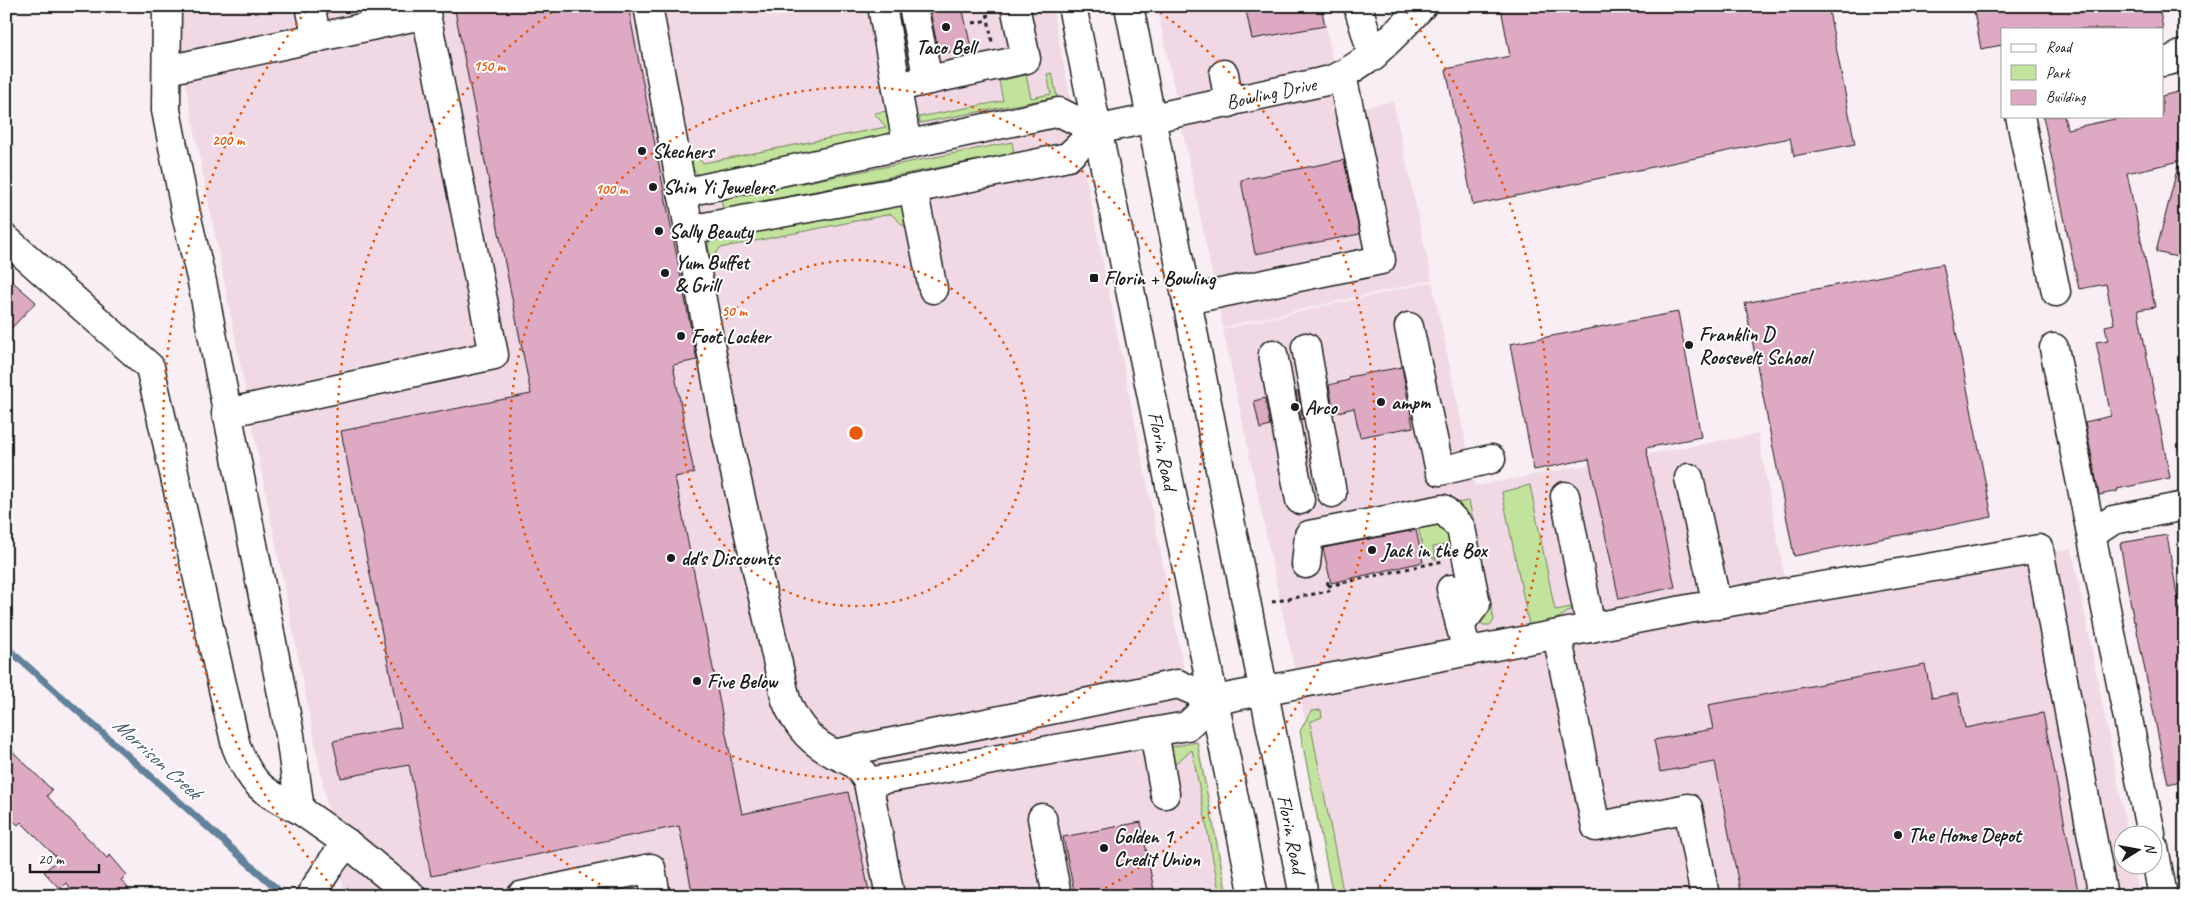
<svg xmlns="http://www.w3.org/2000/svg" width="2191" height="902" font-family="Caveat,sans-serif">
	<rect width="100%" height="100%" fill="#f8eef3"/>
	<filter id="ink" filterUnits="userSpaceOnUse"><feTurbulence type="fractalNoise" baseFrequency=".02" numOctaves="2"/><feDisplacementMap in="SourceGraphic" scale="10" xChannelSelector="R" yChannelSelector="G"/><feConvolveMatrix kernelMatrix="1 2 1 2 8 2 1 2 1" color-interpolation-filters="sRGB"/></filter>
	<g filter="url(#ink)">
		<path fill="#f0d9e4" d="M 170,6 L 1052,6 L 1229,896 L 345,896 Z
			M 1157,6 L 1322,6 L 1343,112 L 1393,101 L 1432,280 L 1223,327 Z
			M 1432,282 L 1475,486 L 1758,434 L 1789,602 L 2072,549 L 2128,834 L 2124,834 L 2124,864 L 2133,865 L 2140,896 L 1342,896 L 1223,329 Z"/>
		<path fill="#c2e39c" stroke="#6f805c" d="M 897,6 L 906,6 L 921,78 L 912,80 Z
			M 1052,73 L 1057,97 L 920,123 L 919,117 L 1003,101 L 999,81 L 1026,75 L 1031,98 L 1051,94 L 1047,74 Z
			M 888,111 L 895,134 L 699,176 L 693,169 L 691,152 L 703,163 L 886,127 L 874,113 Z
			M 1012,142 L 1014,153 L 723,209 L 721,199 Z
			M 900,202 L 909,204 L 914,228 L 907,229 L 891,214 L 720,248 L 715,255 L 725,266 L 716,267 L 711,263 L 708,244 L 712,240 Z
			M 1530,485 L 1555,610 L 1577,606 L 1557,619 L 1529,625 L 1502,492 Z
			M 1469,501 L 1494,620 L 1491,625 L 1484,625 L 1479,622 L 1484,603 L 1465,511 L 1444,505 Z
			M 1417,521 L 1449,521 L 1452,544 L 1433,547 L 1436,560 L 1423,549 Z
			M 1321,710 L 1322,717 L 1310,722 L 1344,896 L 1333,896 L 1300,731 L 1311,711 Z
			M 1197,742 L 1227,896 L 1220,896 L 1192,750 L 1173,765 L 1170,747 Z"/>
		<g fill="none" stroke-linecap="round" stroke-linejoin="round">
			<path stroke="#62819a" stroke-width="7" d="M 6,647 L 285,896"/>
		</g>
		<path fill="#dea9c2" stroke="#1c1c1c" d="M 454,6 L 628,6 L 697,360 L 673,365 L 694,473 L 675,477 L 742,814 L 848,792 L 870,896 L 693,896 L 679,826 L 431,876 L 409,765 L 341,778 L 333,741 L 401,727 L 341,431 L 531,394 Z
			M 929,6 L 962,6 L 971,48 L 939,54 Z
			M 1245,6 L 1321,6 L 1325,26 L 1252,39 Z
			M 1512,6 L 1828,6 L 1855,144 L 1794,156 L 1790,138 L 1473,205 L 1446,69 L 1510,56 L 1501,8 Z
			M 1973,6 L 2159,6 L 2163,29 L 2002,29 L 2002,45 L 1981,49 Z
			M 2185,90 L 2185,160 L 2127,173 L 2155,307 L 2138,310 L 2170,478 L 2117,489 L 2118,491 L 2099,495 L 2085,422 L 2111,416 L 2096,342 L 2108,340 L 2105,326 L 2114,324 L 2106,284 L 2079,289 L 2043,116 L 2064,116 L 2067,129 L 2129,116 L 2162,116 L 2162,96 Z
			M 1344,160 L 1360,234 L 1255,254 L 1241,180 Z
			M 2178,166 L 2185,167 L 2185,259 L 2156,252 Z
			M 1943,264 L 1992,517 L 1794,556 L 1745,303 Z
			M 6,276 L 36,302 L 6,334 Z
			M 1678,312 L 1701,437 L 1646,448 L 1675,587 L 1619,599 L 1589,459 L 1534,470 L 1510,344 Z
			M 1402,367 L 1413,427 L 1360,437 L 1354,408 L 1334,413 L 1329,385 L 1349,380 L 1348,377 Z
			M 1298,391 L 1303,419 L 1301,420 L 1296,392 Z
			M 1265,398 L 1270,426 L 1260,429 L 1254,401 Z
			M 1416,530 L 1423,562 L 1331,583 L 1323,548 Z
			M 2167,535 L 2185,642 L 2185,780 L 2168,784 L 2135,621 L 2134,622 L 2120,543 Z
			M 1925,665 L 1932,698 L 1958,693 L 1965,728 L 2043,713 L 2079,896 L 1741,896 L 1715,762 L 1660,772 L 1654,740 L 1713,729 L 1708,705 Z
			M 6,745 L 52,790 L 47,796 L 107,858 L 110,855 L 127,875 L 121,880 L 135,896 L 76,896 L 66,883 L 60,889 L 44,872 L 58,859 L 21,822 L 18,825 L 6,814 Z
			M 1141,822 L 1155,896 L 1075,896 L 1063,837 Z"/>
		<g fill="none" stroke-linecap="round" stroke-linejoin="round">
			<defs>
				<g id="minor">
					<path d="M 167,6 L 166,110 L 186,214 L 202,282 L 290,735 L 300,810 L 347,843 L 412,896"/>
					<path d="M 310,6 L 317,38"/>
					<path d="M 648,6 L 727,436 L 786,700 C 794,720 806,737 824,748 C 846,762 854,757 868,782 L 890,896"/>
					<path d="M 882,6 L 907,144"/>
					<path d="M 913,6 L 928,80"/>
					<path d="M 1358,6 L 1373,57"/>
					<path d="M 2162,62 L 2171,60 L 2185,53"/>
					<path d="M 167,70 L 426,14 L 494,355 L 226,413"/>
					<path d="M 1224,74 L 1229,103"/>
					<path d="M 897,87 L 1026,59 L 1015,6"/>
					<path d="M 2020,116 L 2056,292"/>
					<path id="s1" d="M 1096,130 L 1331,80 C 1372,61 1391,39 1422,6"/>
					<path d="M 913,189 L 933,289"/>
					<path d="M 682,193 L 1059,112 L 1096,130"/>
					<path d="M 688,230 L 913,189 L 1068,157 L 1096,130"/>
					<path d="M 6,239 L 150,367 L 236,746 C 251,785 263,792 300,810"/>
					<path d="M 1187,300 L 1381,260 L 1342,75"/>
					<path d="M 1409,327 L 1440,471 L 1491,459"/>
					<path d="M 1306,347 L 1332,493"/>
					<path d="M 2054,348 L 2151,834"/>
					<path d="M 1273,354 L 1300,500"/>
					<path d="M 1689,478 L 1717,605"/>
					<path d="M 1565,496 L 1591,628"/>
					<path d="M 2092,534 L 2113,520 L 2185,506"/>
					<path d="M 1306,564 L 1309,535 L 1443,509 L 1461,528 L 1476,604 L 1460,625"/>
					<path d="M 1451,589 L 1463,636"/>
					<path d="M 1557,635 L 1596,827 L 1688,808 L 1705,896"/>
					<path d="M 1154,732 L 1165,794"/>
					<path d="M 834,754 L 1178,684 L 1215,700 L 1688,609 L 2039,549 L 2103,896"/>
					<path d="M 868,782 L 1187,726 L 1215,700"/>
					<path d="M 1042,818 L 1057,896"/>
					<path d="M 2154,848 L 2163,896"/>
					<path d="M 310,896 L 332,862 L 347,843"/>
					<path d="M 521,896 L 651,868 L 656,896"/>
				</g>
				<g id="major">
					<path id="s2" d="M 1072,6 L 1254,896"/>
					<path id="s3" d="M 1129,6 L 1304,896"/>
				</g>
			</defs>
			<use href="#minor" stroke="#1c1c1c" stroke-width="31"/>
			<use href="#major" stroke="#1c1c1c" stroke-width="31"/>
			<path stroke="#1c1c1c" stroke-width="3" stroke-dasharray="4 4" stroke-linecap="butt" d="M 986,6 L 992,42
				M 973,23 L 988,20
				M 1328,586 L 1443,561
				M 1272,602 L 1329,591 L 1327,578"/>
			<use href="#minor" stroke="#fff" stroke-width="28"/>
			<use href="#major" stroke="#fff" stroke-width="28"/>
		</g>
	</g>
	<g fill="none" stroke="#e8590c" stroke-width="2.5" stroke-dasharray="2.5 5">
		<circle cx="856" cy="433" r="173"/>
		<circle cx="856" cy="433" r="346"/>
		<path d="M620 895A519 519 0 0 1 558 8M1154 8A519 519 0 0 1 1092 895"/>
		<path d="M337 892A693 693 0 0 1 310 6M1402 6A693 693 0 0 1 1375 892"/>
	</g>
	<g fill="#1c1c1c" stroke="#fff" stroke-width="2">
		<circle cx="946" cy="27" r="5"/>
		<circle cx="642" cy="151" r="5"/>
		<circle cx="653" cy="187" r="5"/>
		<circle cx="659" cy="231" r="5"/>
		<circle cx="665" cy="273" r="5"/>
		<rect x="1089" y="273" width="10" height="10" rx="2.5"/>
		<circle cx="681" cy="336" r="5"/>
		<circle cx="1689" cy="345" r="5"/>
		<circle cx="1381" cy="402" r="5"/>
		<circle cx="1295" cy="407" r="5"/>
		<circle cx="1372" cy="550" r="5"/>
		<circle cx="671" cy="558" r="5"/>
		<circle cx="697" cy="681" r="5"/>
		<circle cx="1898" cy="835" r="5"/>
		<circle cx="1104" cy="848" r="5"/>
	</g>
	<g text-anchor="middle" stroke-width="4" stroke-linejoin="round" paint-order="stroke">
		<g font-size="20" font-weight="bold" fill="#1c1c1c" stroke="#fff" text-anchor="start">
			<text x="946" y="54" text-anchor="middle">Taco Bell</text>
			<text x="652" y="158">Skechers</text>
			<text x="663" y="194">Shin Yi Jewelers</text>
			<text x="669" y="238">Sally Beauty</text>
			<text x="675" y="269">Yum Buffet<tspan x="675" dy="23">&amp; Grill</tspan></text>
			<text x="1104" y="285">Florin + Bowling</text>
			<text x="1699" y="341">Franklin D<tspan x="1699" dy="23">Roosevelt School</tspan></text>
			<text x="691" y="343">Foot Locker</text>
			<text x="1391" y="409">ampm</text>
			<text x="1305" y="414">Arco</text>
			<text x="1382" y="557">Jack in the Box</text>
			<text x="681" y="565">dd's Discounts</text>
			<text x="707" y="688">Five Below</text>
			<text x="1908" y="842">The Home Depot</text>
			<text x="1114" y="843">Golden 1<tspan x="1114" dy="23">Credit Union</tspan></text>
		</g>
		<g font-size="20" fill="#1c1c1c" stroke="#fff">
			<text dy="7" stroke="none"><textPath href="#s1" startOffset="179">Bowling Drive</textPath></text>
			<text dy="7" stroke="none"><textPath href="#s2" startOffset="454">Florin Road</textPath></text>
			<text dy="7" stroke="none"><textPath href="#s3" startOffset="844">Florin Road</textPath></text>
		</g>
		<g font-size="21" font-style="italic" fill="#4b5f70" stroke="#fff">
			<text transform="translate(157 758) rotate(42)" y="7">Morrison Creek</text>
		</g>
	</g>
	<circle cx="856" cy="433" r="8" fill="#e8590c" stroke="#fff" stroke-width="2.5"/>
	<g font-size="15" text-anchor="middle" font-weight="bold" fill="#e8590c" stroke="#fff" stroke-width="4" stroke-linejoin="round" paint-order="stroke">
		<text x="489" y="71">150 m</text>
		<text x="228" y="145">200 m</text>
		<text x="611" y="194">100 m</text>
		<text x="734" y="316">50 m</text>
	</g>
	<rect width="2191" height="902" fill="none" stroke="#fff" stroke-width="25"/>
	<rect x="12" y="12" width="2166" height="877" fill="none" stroke="#1c1c1c" stroke-width="2" filter="url(#ink)"/>
	<rect x="2001" y="28" width="162" height="90" fill="#ffffff" stroke="#a4a4a4"/>
	<rect x="2011" y="44" width="25" height="8" fill="#ffffff" stroke="#a4a4a4"/>
	<text x="2046" y="52" font-size="15" fill="#1c1c1c">Road</text>
	<rect x="2011" y="65" width="25" height="15" fill="#c2e39c" stroke="#a4a4a4"/>
	<text x="2046" y="78" font-size="15" fill="#1c1c1c">Park</text>
	<rect x="2011" y="90" width="25" height="15" fill="#dea9c2" stroke="#a4a4a4"/>
	<text x="2046" y="102" font-size="15" fill="#1c1c1c">Building</text>
	<g transform="translate(2138 850) rotate(79)"><circle r="24" fill="#ffffff" stroke="#a4a4a4"/>
	<path d="M0-4L9 19L0 12L-9 19Z" fill="#1c1c1c"/>
	<text y="-8" font-size="14" font-weight="bold" text-anchor="middle" fill="#1c1c1c">N</text>
	</g>
	<path d="M30 864v8h69v-8" fill="none" stroke="#1c1c1c" stroke-width="2.5"/>
	<text x="38" y="864" font-size="15" fill="#1c1c1c" stroke="#ffffff" stroke-width="4" paint-order="stroke">20 m</text>
</svg>
